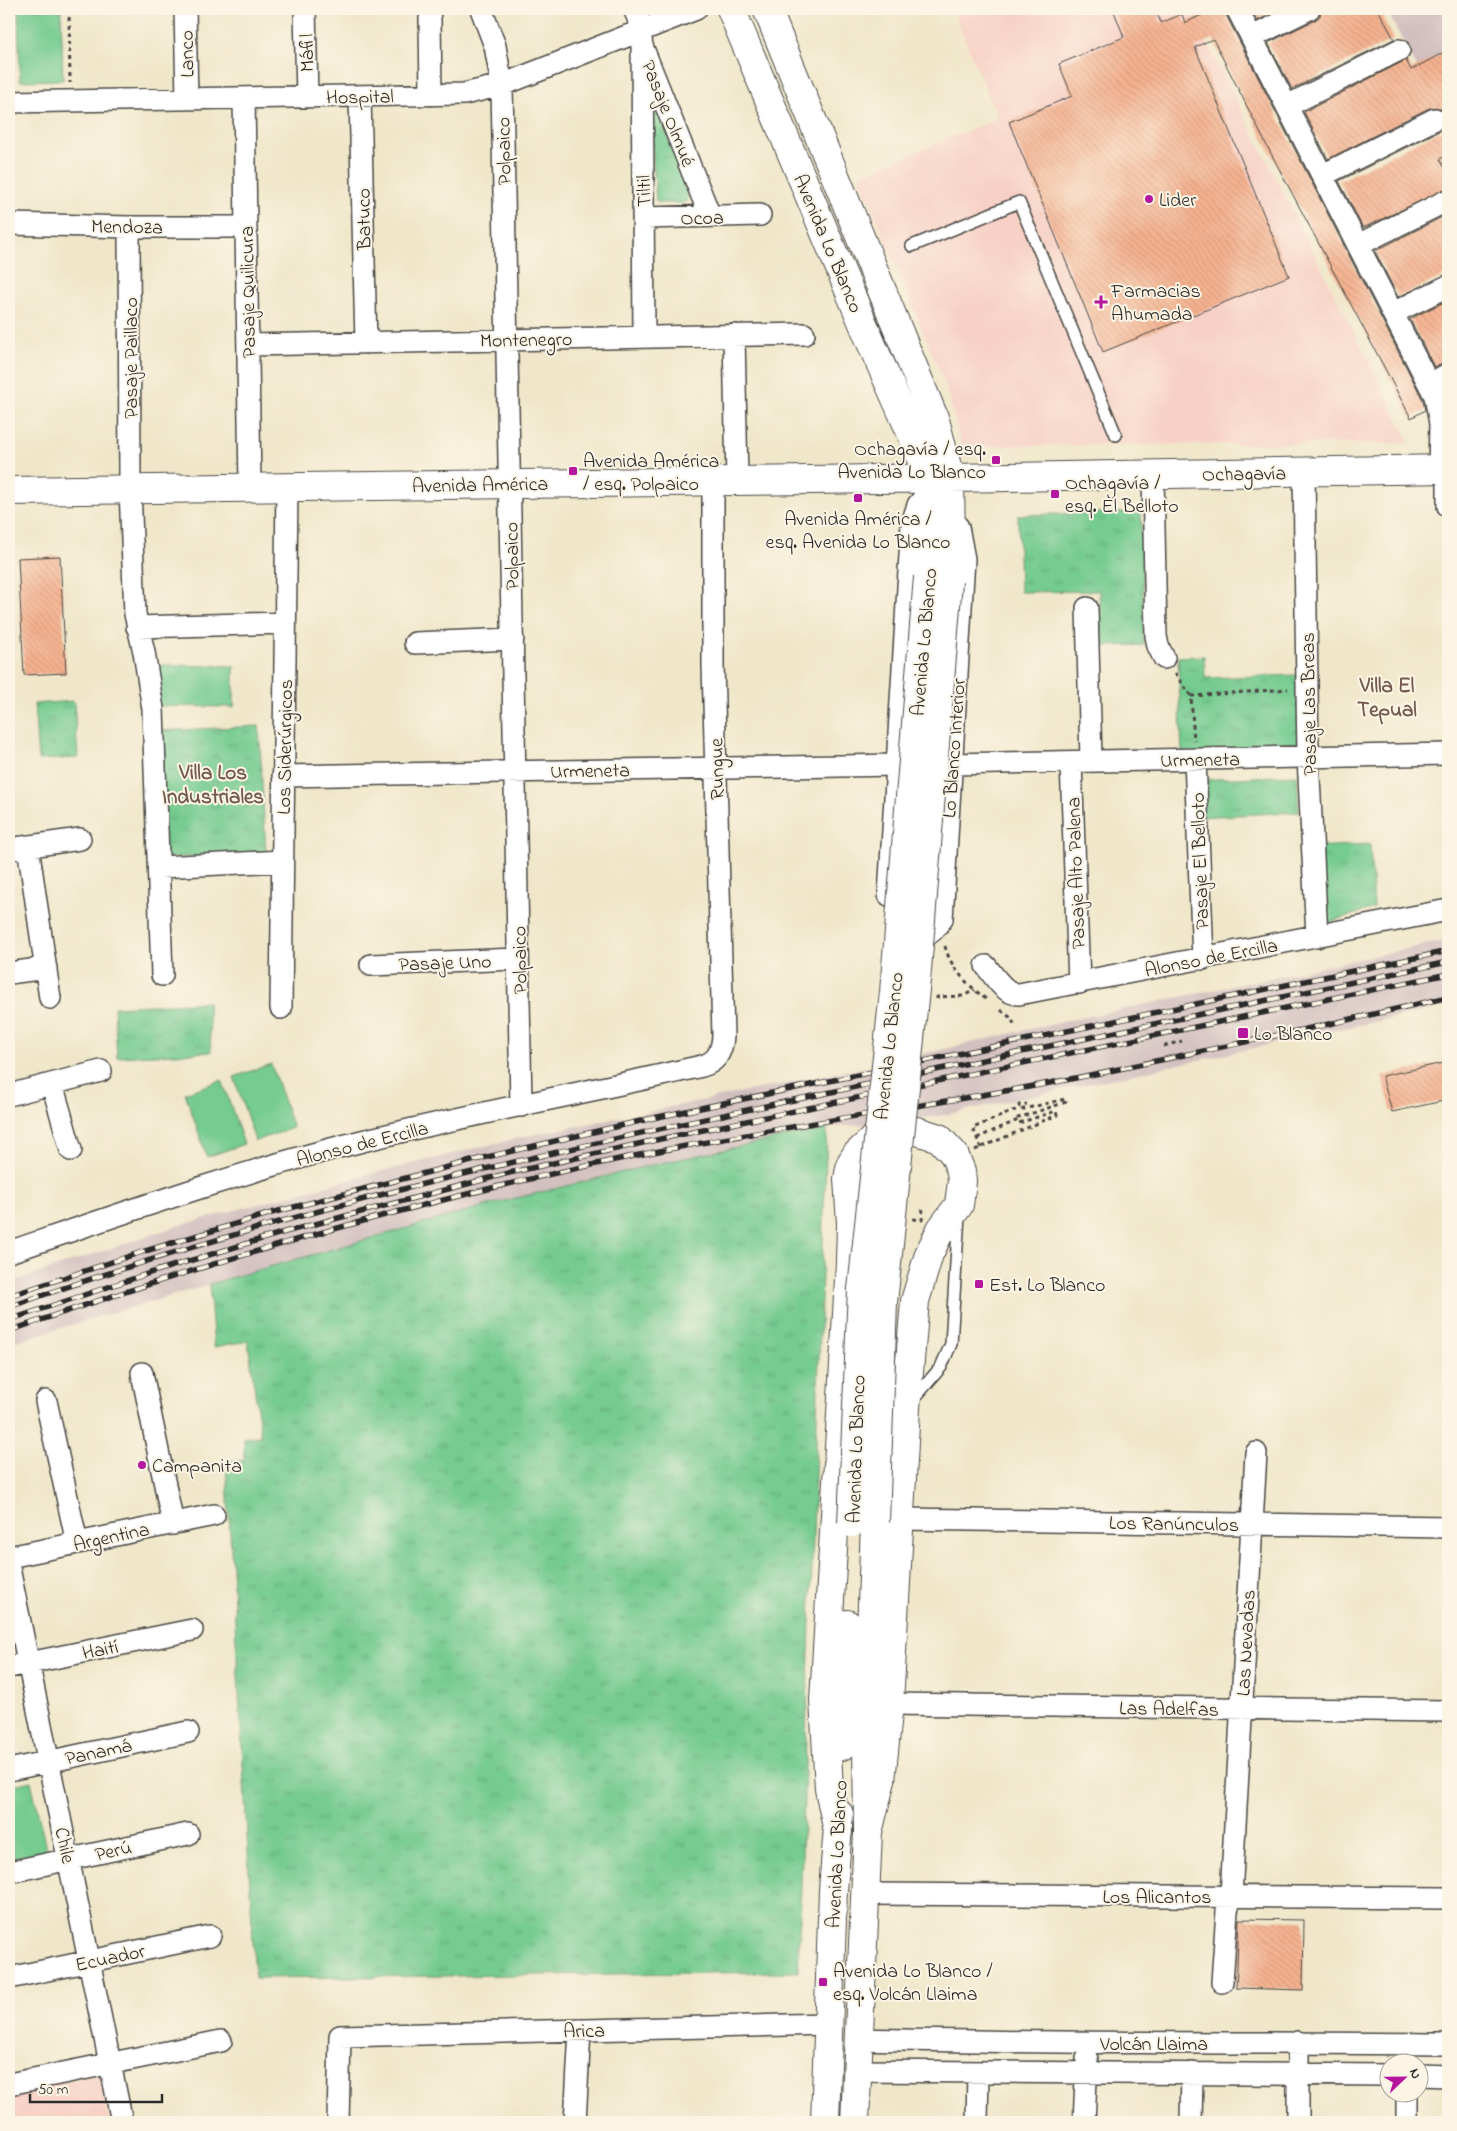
<svg xmlns="http://www.w3.org/2000/svg" width="1457" height="2131" font-family="'Indie Flower',sans-serif">
	<defs>
		<pattern id="grass-tufts" width="24" height="20" patternUnits="userSpaceOnUse" patternTransform="scale(1.25)"><rect width="24" height="20" fill="#74cb90"/><path d="M3 7l-1-3M5 7V3M7 7l1-3M15 17l-1-3M17 17v-4M19 17l1-3" fill="none" stroke="#65ae7c"/></pattern>
		<pattern id="building-back-hatch" width="6" height="6" patternUnits="userSpaceOnUse" patternTransform="scale(1.25)"><rect width="6" height="6" fill="#f5b290"/><path d="M-1 5l2 2M0 0l6 6M5-1l2 2" fill="none" stroke="#d2997c"/></pattern>
	</defs>
	<rect width="100%" height="100%" fill="#fcf5e5"/>
	<filter id="ink" filterUnits="userSpaceOnUse"><feTurbulence type="fractalNoise" baseFrequency=".02" numOctaves="2"/><feDisplacementMap in="SourceGraphic" scale="10" xChannelSelector="R" yChannelSelector="G"/><feConvolveMatrix kernelMatrix="1 2 1 2 8 2 1 2 1" color-interpolation-filters="sRGB"/></filter>
	<filter id="wash" filterUnits="userSpaceOnUse"><feTurbulence type="fractalNoise" baseFrequency=".0096" numOctaves="4" result="noise"/><feDisplacementMap in="SourceGraphic" scale="20" xChannelSelector="R" yChannelSelector="G"/><feGaussianBlur stdDeviation="1.12" result="paint"/><feColorMatrix in="noise" values="0 0 0 0 0 0 0 0 0 0 0 0 0 0 0 0 0 1.4 0 .05"/><feComposite in="paint" operator="in"/></filter>
	<g filter="url(#wash)">
		<rect width="100%" height="100%" fill="#f0e7ca"/>
		<path fill="#f7d1c6" d="M 964,9 L 1190,9 L 1410,443 L 962,446 L 946,387 L 859,176 L 998,118 L 955,16 Z
			M 99,2074 L 109,2122 L 9,2122 L 9,2093 Z"/>
		<path fill="#d2bfbf" d="M 1386,9 L 1448,9 L 1448,126 Z
			M 1448,940 L 1448,1006 L 939,1116 L 827,1128 L 566,1185 L 419,1224 L 9,1343 L 9,1283 L 177,1226 L 362,1176 L 518,1138 L 872,1066 L 1030,1029 Z"/>
		<path fill="url(#grass-tufts)" stroke="#507b5e" d="M 653,98 L 690,193 L 686,202 L 683,203 L 659,203 L 656,201 L 649,101 Z
			M 1141,512 L 1144,645 L 1101,646 L 1099,591 L 1020,592 L 1018,515 Z
			M 1204,656 L 1205,678 L 1297,675 L 1300,751 L 1182,756 L 1178,657 Z
			M 74,701 L 78,758 L 38,760 L 34,704 Z
			M 259,726 L 266,853 L 164,858 L 157,731 Z
			M 1297,775 L 1299,812 L 1195,817 L 1193,780 Z
			M 1370,844 L 1374,908 L 1321,925 L 1316,847 Z
			M 208,1002 L 211,1052 L 117,1057 L 114,1007 Z
			M 827,1128 L 798,1972 L 255,1978 L 226,1461 L 244,1461 L 244,1438 L 261,1436 L 248,1341 L 214,1347 L 209,1284 L 492,1204 L 652,1165 Z"/>
		<path fill="#74cb90" stroke="#507b5e" d="M 18,9 L 61,9 L 63,80 L 20,81 Z
			M 158,665 L 234,666 L 234,707 L 158,706 Z
			M 271,1064 L 293,1128 L 255,1141 L 234,1077 Z
			M 222,1080 L 244,1144 L 207,1157 L 185,1093 Z
			M 31,1781 L 47,1853 L 15,1860 L 9,1833 L 9,1786 Z"/>
		<g id="blocks">
			<path fill="url(#building-back-hatch)" d="M 1113,9 L 1155,9 L 1161,23 L 1182,14 L 1185,23 L 1214,9 L 1225,9 L 1226,15 L 1423,400 L 1425,410 L 1411,418 L 1266,144 L 1213,39 L 1195,47 L 1289,276 L 1103,352 L 1009,122 L 1072,96 L 1059,64 L 1124,37 Z
				M 1251,9 L 1281,9 L 1257,21 Z
				M 1321,9 L 1378,9 L 1394,39 L 1292,89 L 1268,43 L 1315,20 L 1320,16 Z
				M 1448,50 L 1448,155 L 1440,159 L 1448,174 L 1448,188 L 1363,228 L 1339,181 L 1441,130 L 1445,126 L 1447,120 L 1446,113 L 1436,107 L 1429,108 L 1328,159 L 1304,112 L 1406,60 L 1411,70 Z
				M 1448,214 L 1448,274 L 1398,297 L 1375,251 Z
				M 1448,300 L 1448,362 L 1434,367 L 1410,319 Z
				M 60,556 L 66,673 L 24,675 L 18,558 Z
				M 1448,1062 L 1448,1100 L 1392,1112 L 1382,1076 Z
				M 1239,1919 L 1304,1920 L 1303,1990 L 1236,1988 Z"/>
		</g>
	</g>
	<g filter="url(#ink)">
		<use href="#blocks" fill-opacity="0" stroke="#494743" stroke-width="1"/>
		<g fill="none" stroke-linecap="round" stroke-linejoin="round">
			<defs>
				<path id="service" d="M 912,246 L 1019,202 L 1116,435
					M 912,1401 L 941,1367 L 951,1344 L 959,1215"/>
				<path id="minor" d="M 185,9 L 187,99
					M 305,9 L 307,97
					M 481,9 L 495,46 L 502,85 L 521,1106
					M 634,9 L 638,18 L 642,46 L 710,216
					M 1237,9 L 1435,396 L 1440,424 L 1439,469
					M 430,18 L 431,95
					M 1252,37 L 1309,9
					M 642,46 L 644,337
					M 360,96 L 366,343
					M 244,98 L 250,486
					M 9,102 L 464,94 L 502,85 L 696,9
					M 1287,106 L 1399,50
					M 1323,175 L 1435,119
					M 643,218 L 760,215
					M 9,224 L 129,227 L 246,227
					M 129,227 L 130,489 L 135,614 L 144,652 L 153,709 L 162,975
					M 1358,245 L 1448,200
					M 1393,313 L 1448,286
					M 734,335 L 737,481
					M 248,345 L 804,334
					M 1430,384 L 1448,374
					M 1448,469 L 1448,506
					M 1304,471 L 1308,757 L 1317,937
					M 1153,474 L 1156,636 L 1158,646 L 1164,658
					M 1087,608 L 1091,761
					M 137,627 L 285,623
					M 415,643 L 513,639
					M 1195,759 L 1203,959
					M 1071,762 L 1079,983
					M 952,764 L 1448,754
					M 283,776 L 897,765
					M 28,846 L 50,998
					M 9,849 L 80,839
					M 159,867 L 282,861
					M 889,895 L 912,523 L 918,505 L 928,493
					M 910,941 C 925,939 934,932 942,919 L 964,559 L 958,527
					M 371,965 L 518,959
					M 986,966 C 994,976 1005,995 1019,994 L 1448,910
					M 9,973 L 46,968
					M 281,1008 L 287,486
					M 52,1084 L 71,1150
					M 9,1095 L 101,1071
					M 9,1252 C 126,1212 243,1171 362,1141 C 475,1113 589,1092 702,1066 C 717,1062 722,1051 723,1036 L 713,665 L 713,481
					M 142,1373 L 173,1524
					M 46,1401 L 77,1543
					M 900,1519 L 1448,1527
					M 9,1557 L 214,1515
					M 9,1568 L 122,2122
					M 9,1667 L 192,1630
					M 889,1704 L 1448,1711
					M 9,1770 L 188,1732
					M 9,1872 L 188,1834
					M 866,1894 L 1448,1898
					M 9,1978 L 210,1936
					M 1222,1982 L 1227,1911 L 1231,1896 L 1256,1453
					M 859,2039 C 1055,2044 1252,2042 1448,2044
					M 1298,2042 L 1298,2122
					M 857,2071 L 1390,2075
					M 1420,2075 L 1448,2076
					M 9,2084 L 221,2041
					M 338,2122 L 340,2036 L 828,2024
					M 575,2122 L 580,2030
					M 977,2122 L 978,2072
					M 1084,2122 L 1087,2059
					M 1191,2122 L 1192,2073
					M 1407,2122 L 1407,2094"/>
				<path id="secondary" d="M 731,9 L 872,345 L 917,446 L 927,478 L 930,535 L 928,577
					M 767,9 L 935,420 L 950,478 L 951,544 L 948,581
					M 9,491 L 950,478 L 1448,469
					M 842,1746 L 847,1624
					M 838,1832 L 829,1789 L 824,1700 L 850,1263 L 851,1223 L 848,1179 L 851,1163 L 856,1155 L 872,1140 L 890,1133 L 917,1131 L 939,1138 L 954,1154 L 961,1171 L 962,1181 L 959,1205 L 941,1229 L 929,1254 L 915,1301 L 906,1408 L 889,1704 L 881,1780 L 868,1832
					M 825,2122 L 833,1890 L 839,1814
					M 855,2122 L 868,1832 L 867,1740 L 875,1522"/>
			</defs>
			<use href="#service" stroke="#494743" stroke-width="14"/>
			<use href="#minor" stroke="#494743" stroke-width="24"/>
			<use href="#secondary" stroke="#494743" stroke-width="30"/>
			<path stroke="#494743" stroke-width="3" stroke-dasharray="4 4" stroke-linecap="butt" d="M 69,9 L 70,83
				M 1175,673 L 1191,696 L 1194,741
				M 1191,696 L 1288,689
				M 945,946 C 950,968 969,986 986,999
				M 937,999 L 937,997 L 963,996 L 975,990
				M 1001,1010 L 1011,1018 L 1015,1026
				M 1164,1046 L 1182,1041
				M 977,1138 L 1018,1120
				M 981,1148 L 973,1128 L 1020,1108
				M 975,1150 L 1057,1115 L 1056,1111 L 1019,1123 L 1018,1118 L 1066,1102 L 1065,1099 L 1020,1110 L 1019,1105 L 1027,1104
				M 913,1219 L 922,1220 L 923,1207"/>
			<use href="#service" stroke="#fff" stroke-width="11"/>
			<use href="#minor" stroke="#fff" stroke-width="21"/>
			<use href="#secondary" stroke="#fff" stroke-width="28"/>
			<defs>
				<path id="rail" d="M 9,1296 L 142,1252 L 275,1212 L 483,1158 L 653,1118 L 1448,951
					M 9,1307 C 273,1213 547,1152 822,1094 C 1031,1050 1239,1006 1448,962
					M 9,1320 L 156,1271 L 285,1232 L 509,1173 L 665,1138 L 1448,974
					M 9,1331 C 210,1261 415,1202 624,1158 C 750,1132 878,1113 1005,1091 C 1068,1081 1131,1066 1194,1053 C 1279,1035 1364,1017 1448,997"/>
			</defs>
			<use href="#rail" stroke="#2b2b2b" stroke-width="5.5"/>
			<use href="#rail" stroke="#fcf5e5" stroke-width="4" stroke-dasharray="11" stroke-linecap="butt"/>
			<defs>
				<path id="secondary-bridge" d="M 875,1522 L 883,1303 L 917,970 L 948,581
					M 852,1523 L 862,1289 L 894,992 L 928,577"/>
			</defs>
			<use href="#secondary-bridge" stroke="#494743" stroke-width="30" stroke-linecap="butt"/>
			<use href="#secondary-bridge" stroke="#fff" stroke-width="28"/>
		</g>
	</g>
	<g fill="#b5179e" stroke="#fcf5e5" stroke-width="2">
		<circle cx="1149" cy="199" r="5"/>
		<path d="M1098.5 294.5h5v5h5v5h-5v5h-5v-5h-5v-5h5z"/>
		<rect x="991" y="455" width="10" height="10" rx="2.5"/>
		<rect x="568" y="466" width="10" height="10" rx="2.5"/>
		<rect x="1050" y="489" width="10" height="10" rx="2.5"/>
		<rect x="853" y="493" width="10" height="10" rx="2.5"/>
		<rect x="1237" y="1027" width="12" height="12" rx="2.5"/>
		<rect x="974" y="1279" width="10" height="10" rx="2.5"/>
		<circle cx="142" cy="1465" r="5"/>
		<rect x="818" y="1977" width="10" height="10" rx="2.5"/>
	</g>
	<g text-anchor="middle" stroke-width="4" stroke-linejoin="round" paint-order="stroke">
		<g font-size="20" fill="#2b2b2b" stroke="#fcf5e5">
			<text transform="translate(306 53) rotate(-91)" y="7">Máfil</text>
			<text transform="translate(186 54) rotate(-91)" y="7">Lanco</text>
			<text transform="translate(360 96) rotate(-1)" y="7">Hospital</text>
			<text transform="translate(669 113) rotate(68)" y="7">Pasaje Olmué</text>
			<text transform="translate(503 151) rotate(-91)" y="7">Polpaico</text>
			<text transform="translate(643 191) rotate(-91)" y="7">Tiltil</text>
			<text transform="translate(702 217) rotate(-1)" y="7">Ocoa</text>
			<text transform="translate(363 219) rotate(-91)" y="7">Batuco</text>
			<text transform="translate(127 226) rotate(1)" y="7">Mendoza</text>
			<text transform="translate(829 243) rotate(67)" y="7">Avenida Lo Blanco</text>
			<text transform="translate(247 292) rotate(-91)" y="7">Pasaje Quilicura</text>
			<text transform="translate(526 339) rotate(-1)" y="7">Montenegro</text>
			<text transform="translate(130 358) rotate(-90)" y="7">Pasaje Paillaco</text>
			<text transform="translate(1244 473) rotate(-1)" y="7">Ochagavía</text>
			<text transform="translate(480 484) rotate(-1)" y="7">Avenida América</text>
			<text transform="translate(511 556) rotate(-91)" y="7">Polpaico</text>
			<text transform="translate(923 642) rotate(-85)" y="7">Avenida Lo Blanco</text>
			<text transform="translate(1308 704) rotate(-91)" y="7">Pasaje Las Breas</text>
			<text transform="translate(284 747) rotate(-89)" y="7">Los Siderúrgicos</text>
			<text transform="translate(953 748) rotate(-86)" y="7">Lo Blanco Interior</text>
			<text transform="translate(1200 759) rotate(-1)" y="7">Urmeneta</text>
			<text transform="translate(716 769) rotate(-91)" y="7">Rungue</text>
			<text transform="translate(590 770) rotate(-1)" y="7">Urmeneta</text>
			<text transform="translate(1199 861) rotate(-92)" y="7">Pasaje El Belloto</text>
			<text transform="translate(1075 873) rotate(-92)" y="7">Pasaje Alto Palena</text>
			<text transform="translate(1211 957) rotate(-11)" y="7">Alonso de Ercilla</text>
			<text transform="translate(519 960) rotate(-91)" y="7">Polpaico</text>
			<text transform="translate(445 962) rotate(-2)" y="7">Pasaje Uno</text>
			<text transform="translate(888 1046) rotate(-84)" y="7">Avenida Lo Blanco</text>
			<text transform="translate(362 1143) rotate(-14)" y="7">Alonso de Ercilla</text>
			<text transform="translate(855 1449) rotate(-88)" y="7">Avenida Lo Blanco</text>
			<text transform="translate(1174 1523) rotate(1)" y="7">Los Ranúnculos</text>
			<text transform="translate(111 1536) rotate(-12)" y="7">Argentina</text>
			<text transform="translate(1245 1643) rotate(-87)" y="7">Las Nevadas</text>
			<text transform="translate(100 1649) rotate(-11)" y="7">Haití</text>
			<text transform="translate(1169 1708) rotate(1)" y="7">Las Adelfas</text>
			<text transform="translate(98 1751) rotate(-12)" y="7">Panamá</text>
			<text transform="translate(66 1845) rotate(78)" y="7">Chile</text>
			<text transform="translate(113 1850) rotate(-12)" y="7">Perú</text>
			<text transform="translate(836 1854) rotate(-87)" y="7">Avenida Lo Blanco</text>
			<text x="1157" y="1903">Los Alicantos</text>
			<text transform="translate(110 1957) rotate(-12)" y="7">Ecuador</text>
			<text transform="translate(584 2030) rotate(-1)" y="7">Arica</text>
			<text x="1154" y="2050">Volcán Llaima</text>
		</g>
		<g font-size="20" fill="#2b2b2b" stroke="#fcf5e5" text-anchor="start">
			<text x="1159" y="206">Lider</text>
			<text x="1111" y="297">Farmacias<tspan x="1111" dy="23">Ahumada</tspan></text>
			<text x="986" y="455" text-anchor="end">Ochagavía / esq.<tspan x="986" dy="23">Avenida Lo Blanco</tspan></text>
			<text x="583" y="467">Avenida América<tspan x="583" dy="23">/ esq. Polpaico</tspan></text>
			<text x="1065" y="489">Ochagavía /<tspan x="1065" dy="23">esq. El Belloto</tspan></text>
			<text x="858" y="525" text-anchor="middle">Avenida América /<tspan x="858" dy="23">esq. Avenida Lo Blanco</tspan></text>
			<text x="1254" y="1040">Lo Blanco</text>
			<text x="989" y="1291">Est. Lo Blanco</text>
			<text x="152" y="1472">Campanita</text>
			<text x="833" y="1977">Avenida Lo Blanco /<tspan x="833" dy="23">esq. Volcán Llaima</tspan></text>
		</g>
		<g font-size="21" font-weight="bold" fill="#725a4e" stroke="#fcf5e5">
			<text x="1387" y="692">Villa El<tspan x="1387" dy="24">Tepual</tspan></text>
			<text x="213" y="779">Villa Los<tspan x="213" dy="24">Industriales</tspan></text>
		</g>
	</g>
	<rect width="1457" height="2131" fill="none" stroke="#fcf5e5" stroke-width="30"/>
	<g transform="translate(1404 2078) rotate(68)"><circle r="24" fill="#fcf5e5" stroke="#a8a49b"/>
	<path d="M0-4L9 19L0 12L-9 19Z" fill="#b5179e"/>
	<text y="-8" font-size="14" font-weight="bold" text-anchor="middle" fill="#2b2b2b">N</text>
	</g>
	<path d="M30 2094v8h132v-8" fill="none" stroke="#2b2b2b" stroke-width="2.5"/>
	<text x="38" y="2094" font-size="15" fill="#2b2b2b" stroke="#fcf5e5" stroke-width="4" paint-order="stroke">50 m</text>
</svg>
